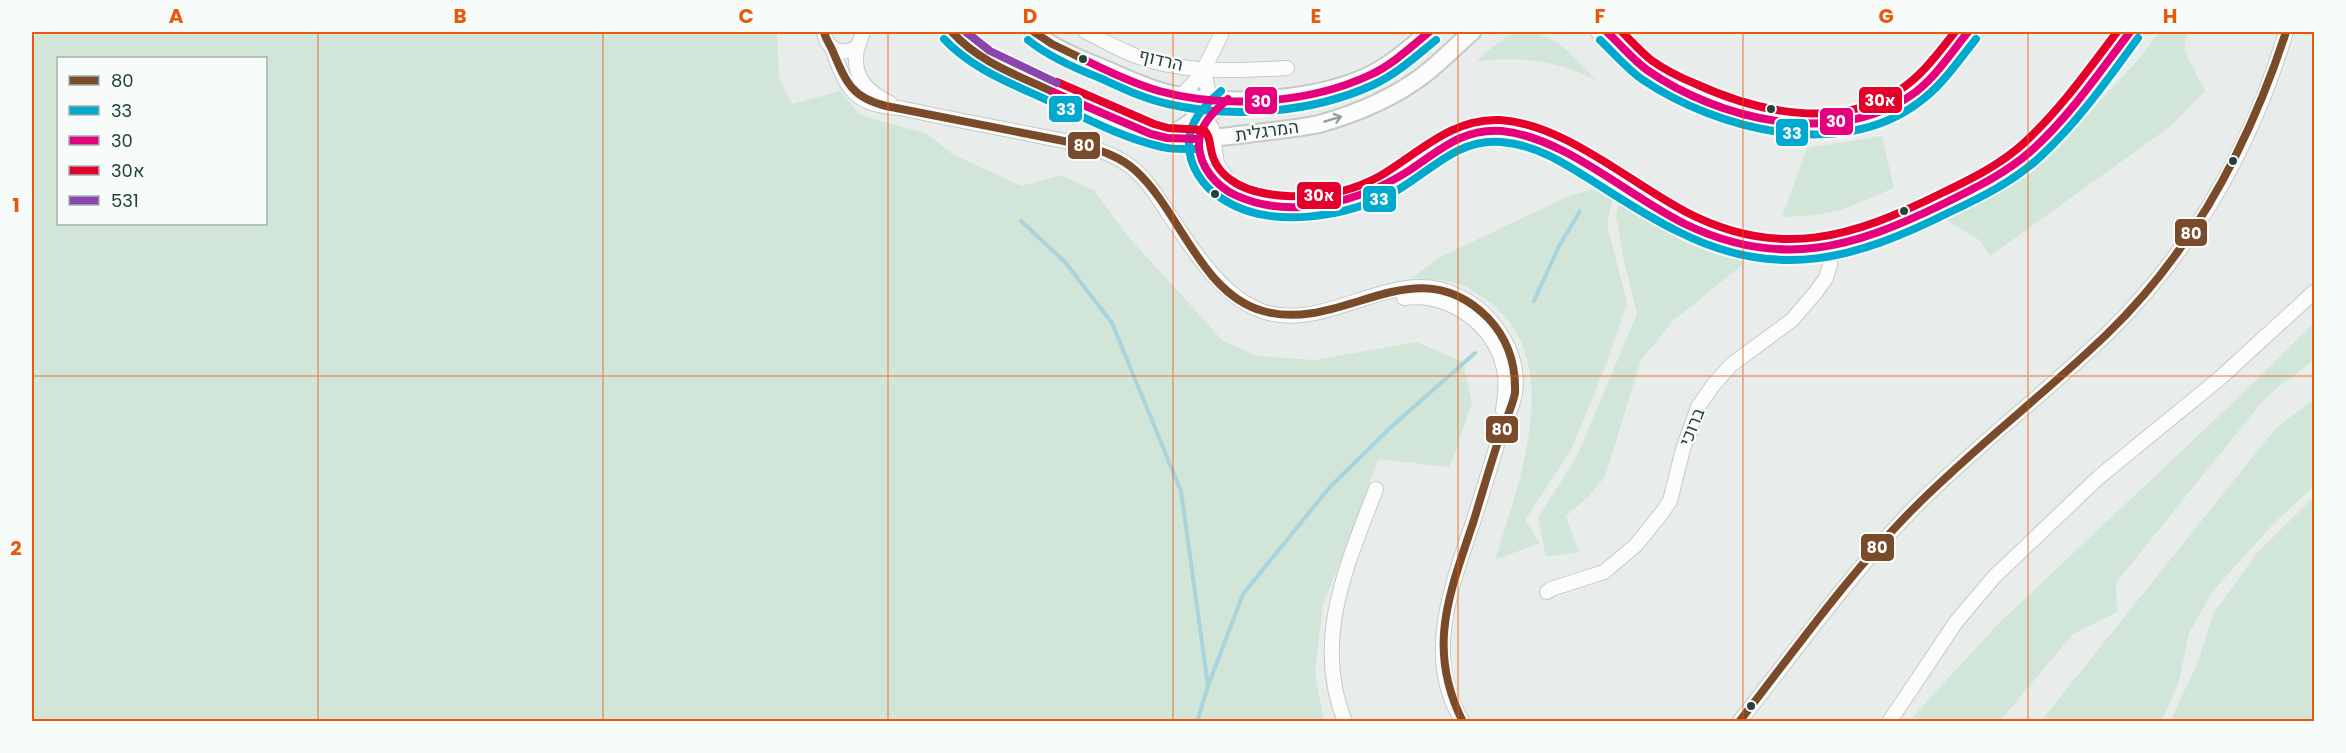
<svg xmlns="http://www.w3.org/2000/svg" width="2346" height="753" font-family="Poppins,Heebo,sans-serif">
	<rect width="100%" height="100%" fill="#e8edeb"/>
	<path fill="#d1e6d8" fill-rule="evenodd" d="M 38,32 L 777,32 L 779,77 L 792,104 L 840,91 L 860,115 L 928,134 L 952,154 L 1021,186 L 1060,175 L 1094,190 L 1126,234 L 1223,341 L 1258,356 L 1314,360 L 1417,342 L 1463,362 L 1472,403 L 1450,467 L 1378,459 L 1353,531 L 1323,604 L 1315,672 L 1324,721 L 32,721 L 32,39 ZM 58,58 L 266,58 L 266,224 L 58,224 Z
		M 1520,32 C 1555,31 1573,57 1596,80 C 1551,59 1526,57 1477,61 C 1491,48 1502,37 1520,32 Z
		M 2159,32 L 2187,32 L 2184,50 L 2205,91 L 2171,126 L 1990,256 L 1979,240 L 1938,215 L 2002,188 L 2058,146 L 2138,60 Z
		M 1882,136 L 1894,188 L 1841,210 L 1816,215 L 1782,217 L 1807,148 Z
		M 1598,188 L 1615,190 L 1607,224 L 1627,303 L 1606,365 L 1571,450 L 1525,520 L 1540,543 L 1495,560 C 1519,482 1570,353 1482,297 C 1475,293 1469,287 1462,285 C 1446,279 1428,279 1412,278 L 1438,258 L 1569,196 Z
		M 1620,194 C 1663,221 1699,243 1748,260 L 1673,321 L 1641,360 L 1605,477 L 1588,497 L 1566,516 L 1579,552 L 1546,557 L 1538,518 L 1576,458 L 1637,314 L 1622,252 L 1616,216 Z
		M 2314,323 L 2314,360 L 2277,388 L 2261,403 L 2116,583 L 2117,612 L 2073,634 L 2000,721 L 1909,721 L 1999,623 L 2240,396 Z
		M 2314,399 L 2314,486 L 2274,523 L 2213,591 L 2189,633 L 2178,685 L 2161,721 L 2041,721 L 2276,428 Z
		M 2314,497 L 2314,721 L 2170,721 L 2198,662 L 2213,614 L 2257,553 Z"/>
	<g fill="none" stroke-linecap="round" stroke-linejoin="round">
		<path stroke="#a9d4db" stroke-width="4" d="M 1021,221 L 1065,262 L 1112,323 L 1181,491 L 1208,686
			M 1534,301 L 1559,246 L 1580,211
			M 1197,722 L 1208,686 L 1243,594 L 1329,488 L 1390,428 L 1475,353"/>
		<defs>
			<path id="minor" d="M 824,32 C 826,50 844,57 858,46 L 863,32
				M 1086,32 C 1101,39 1116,48 1131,54 C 1181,74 1236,71 1287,68
				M 1598,32 C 1667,92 1761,142 1856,118 C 1872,114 1888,110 1902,101 C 1930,85 1948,56 1968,32
				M 858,46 C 850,73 866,92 890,103
				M 832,48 C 847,89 853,105 900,108 C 941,117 983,125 1025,133 C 1060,141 1100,144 1130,166 C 1146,178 1157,196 1168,213 C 1192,248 1220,296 1262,311 C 1327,334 1393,264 1456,295 C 1492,311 1521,353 1515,393 C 1513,408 1505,421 1500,435 C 1491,465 1482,495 1472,525 C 1451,588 1423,660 1463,722
				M 1204,69 L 1211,108
				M 1181,96 L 1201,75 L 1221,35
				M 1228,99 C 1213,111 1197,127 1199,148 C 1202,172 1223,193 1246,199 C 1307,216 1358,204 1410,170 C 1428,158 1447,140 1468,134 C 1497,126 1525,134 1552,144 C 1608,176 1669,223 1730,242 C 1809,266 1882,235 1951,200 C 1980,186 2008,172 2032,150 C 2067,118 2101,70 2130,32
				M 1212,128 L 1217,164 L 1233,187
				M 1404,298 C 1450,292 1494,324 1504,369 C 1507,383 1505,396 1503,410
				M 1547,592 L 1551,589 L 1604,572 L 1636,545 L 1661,514 L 1670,501 L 1683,449 L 1698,407 L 1714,384 L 1731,365 L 1792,320 L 1816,292 L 1826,278 L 1830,265 L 1830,248
				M 1345,722 C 1312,640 1347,565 1376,489
				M 1739,722 C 1795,651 1849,576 1911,511 C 1973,448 2045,394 2109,332 C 2195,247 2252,146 2286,32
				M 1889,722 L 1956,622 L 1994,577 L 2099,477 L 2219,379 L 2314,292"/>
			<path id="tertiary" d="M 952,32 C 975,61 1016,74 1048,89 C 1081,106 1125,129 1161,137 C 1189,143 1219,137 1247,134 C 1270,131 1295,129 1319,124 C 1355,114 1395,97 1425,74 C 1441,61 1457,45 1472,32
				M 1034,32 C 1054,49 1083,60 1107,70 C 1128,79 1149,89 1171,94 C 1227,107 1319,100 1370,75 C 1392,64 1411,47 1429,32
				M 1167,138 L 1191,122 L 1210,98"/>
		</defs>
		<use href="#minor" stroke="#c5cac8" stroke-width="16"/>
		<use href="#tertiary" stroke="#c5cac8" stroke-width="20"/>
		<use href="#minor" stroke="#fcfcfc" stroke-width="14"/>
		<use href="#tertiary" stroke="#fcfcfc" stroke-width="16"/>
		<defs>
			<path id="bus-1" d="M 824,32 C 826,40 831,46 834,54 C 846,83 853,98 886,106 L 1079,144 C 1100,150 1121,157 1136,171 C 1180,211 1201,294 1263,311 C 1343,334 1415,244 1488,318 C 1508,339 1516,365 1515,393 C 1512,408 1505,421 1500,436 C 1490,465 1482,494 1473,523 C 1449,595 1426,649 1463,722
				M 952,32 C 979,62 1017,75 1053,92
				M 1034,32 L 1052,44 L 1083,59
				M 1739,722 C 1795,650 1848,575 1912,510 C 1973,448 2044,395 2107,334 C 2194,250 2249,145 2286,32"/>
			<path id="bus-2" d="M 944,39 C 973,70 1013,84 1051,102 C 1087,119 1123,138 1162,147 C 1173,150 1187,149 1199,149
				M 1028,40 C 1049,57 1074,68 1100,78 C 1122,88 1144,99 1168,104 C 1233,119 1312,113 1373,85 C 1397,74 1416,56 1436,40
				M 1600,40 C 1614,53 1627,69 1643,80 C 1718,130 1840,161 1918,103 C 1942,86 1958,61 1976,39
				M 1221,91 C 1205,105 1188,122 1189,145 C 1189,166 1203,187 1221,198 C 1269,231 1349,217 1396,191 C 1431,171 1458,138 1501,142 C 1540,145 1570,167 1602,187 C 1627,203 1652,219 1679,232 C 1778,282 1856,259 1950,212 C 1982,197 2014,181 2040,157 C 2078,122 2108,79 2138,38"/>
			<path id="bus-3" d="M 1607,32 C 1620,44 1632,59 1647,70 C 1717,119 1833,148 1910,96 C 1934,80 1950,54 1968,32
				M 1083,59 C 1107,71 1132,83 1159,91 C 1224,109 1308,104 1370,75 C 1392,65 1411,47 1429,32
				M 1053,92 L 1151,134 L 1167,138 L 1199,139
				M 1228,99 C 1214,111 1198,126 1199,146 C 1200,167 1216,186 1235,195 C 1291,221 1360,202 1410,170 C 1440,150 1463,128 1502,131 C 1564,137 1628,196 1685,224 C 1780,270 1853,248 1943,204 C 1973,189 2005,174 2031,151 C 2069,117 2099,73 2130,32"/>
			<path id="bus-4" d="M 1622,32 C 1631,41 1641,52 1651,60 C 1665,70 1681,78 1696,84 C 1757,112 1837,130 1898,91 C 1922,76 1938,53 1955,32
				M 1057,82 L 1154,124 L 1168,128 L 1204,130 C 1210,136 1209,141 1211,149 C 1213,162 1221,173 1231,180 C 1247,192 1268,195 1287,196 C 1320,198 1351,192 1380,176 C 1419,153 1451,118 1500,120 C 1564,124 1629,182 1686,212 C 1780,261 1853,237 1942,193 C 1971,179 2000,165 2024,143 C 2060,110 2088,70 2117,32"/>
			<path id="bus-5" d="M 966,32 L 990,51 L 1057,83"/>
		</defs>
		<use href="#bus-1" stroke="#f7fbf9" stroke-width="12"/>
		<use href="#bus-2" stroke="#f7fbf9" stroke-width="12"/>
		<use href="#bus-3" stroke="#f7fbf9" stroke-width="12"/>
		<use href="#bus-4" stroke="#f7fbf9" stroke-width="12"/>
		<use href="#bus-5" stroke="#f7fbf9" stroke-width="12"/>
		<use href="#bus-1" stroke="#7a4b2a" stroke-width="8"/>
		<use href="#bus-2" stroke="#00a9ce" stroke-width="8"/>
		<use href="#bus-3" stroke="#e5007d" stroke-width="8"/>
		<use href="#bus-4" stroke="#e4002b" stroke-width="8"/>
		<use href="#bus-5" stroke="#8e44ad" stroke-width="8"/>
	</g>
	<defs><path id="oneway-shaft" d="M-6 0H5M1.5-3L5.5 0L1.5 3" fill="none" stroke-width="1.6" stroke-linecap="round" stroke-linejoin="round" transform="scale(1.5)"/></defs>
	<use stroke="#909f9b" href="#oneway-shaft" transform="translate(1333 119) rotate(-17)"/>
	<path fill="none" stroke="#e8590c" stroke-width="1.5" stroke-opacity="0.55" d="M 318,32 L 318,722M 603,32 L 603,722M 888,32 L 888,722M 1173,32 L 1173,722M 1458,32 L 1458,722M 1743,32 L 1743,722M 2028,32 L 2028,722M 32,376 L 2314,376"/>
	<g fill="#24423a" stroke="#f7fbf9" stroke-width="2">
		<circle cx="1083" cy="59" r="5"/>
		<circle cx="1771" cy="109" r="5"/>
		<circle cx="2233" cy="161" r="5"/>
		<circle cx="1215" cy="194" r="5"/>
		<circle cx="1904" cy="211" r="5"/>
		<circle cx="1751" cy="706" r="5"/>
	</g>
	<g text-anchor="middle" stroke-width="4.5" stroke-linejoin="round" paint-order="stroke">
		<g font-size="18" fill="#24423a" stroke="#f7fbf9">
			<text transform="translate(1161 60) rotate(13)" y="6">הרדוף</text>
			<text transform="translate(1267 131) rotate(-8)" y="6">המרגלית</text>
			<text transform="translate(1692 427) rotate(-68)" y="6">ברוכי</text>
		</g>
	</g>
	<g stroke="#f7fbf9" stroke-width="2">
		<rect x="1858" y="86" width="45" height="28" rx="6" fill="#e4002b"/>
		<rect x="1244" y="86" width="34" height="29" rx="6" fill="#e5007d"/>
		<rect x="1048" y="95" width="35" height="28" rx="6" fill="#00a9ce"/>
		<rect x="1819" y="107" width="35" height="29" rx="6" fill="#e5007d"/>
		<rect x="1775" y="118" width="34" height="29" rx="6" fill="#00a9ce"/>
		<rect x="1067" y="131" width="34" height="29" rx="6" fill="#7a4b2a"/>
		<rect x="1296" y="181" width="46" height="29" rx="6" fill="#e4002b"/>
		<rect x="1362" y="185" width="35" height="28" rx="6" fill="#00a9ce"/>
		<rect x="2174" y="218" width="34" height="29" rx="6" fill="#7a4b2a"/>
		<rect x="1485" y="415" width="34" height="29" rx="6" fill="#7a4b2a"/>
		<rect x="1860" y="533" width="35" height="29" rx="6" fill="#7a4b2a"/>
	</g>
	<g font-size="16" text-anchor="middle" font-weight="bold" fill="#fff">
		<text x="1880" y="106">30א</text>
		<text x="1261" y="107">30</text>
		<text x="1066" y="115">33</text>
		<text x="1836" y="127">30</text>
		<text x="1792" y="139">33</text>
		<text x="1084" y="151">80</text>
		<text x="1319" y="201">30א</text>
		<text x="1379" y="205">33</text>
		<text x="2191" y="239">80</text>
		<text x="1502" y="435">80</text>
		<text x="1877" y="553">80</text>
	</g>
	<rect width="2346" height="753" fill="none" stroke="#f7fbf9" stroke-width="66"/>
	<rect x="57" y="57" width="210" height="168" fill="#f7fbf9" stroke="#a3b1ad" stroke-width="1.5"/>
	<rect x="69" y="76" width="30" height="9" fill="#7a4b2a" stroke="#a3b1ad" stroke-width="1.5"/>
	<text x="111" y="87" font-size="18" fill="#24423a">80</text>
	<rect x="69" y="106" width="30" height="9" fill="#00a9ce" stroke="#a3b1ad" stroke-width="1.5"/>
	<text x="111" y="117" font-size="18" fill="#24423a">33</text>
	<rect x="69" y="136" width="30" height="9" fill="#e5007d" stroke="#a3b1ad" stroke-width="1.5"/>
	<text x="111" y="147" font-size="18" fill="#24423a">30</text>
	<rect x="69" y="166" width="30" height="9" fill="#e4002b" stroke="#a3b1ad" stroke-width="1.5"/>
	<text x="111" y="177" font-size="18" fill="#24423a">30א</text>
	<rect x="69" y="196" width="30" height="9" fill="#8e44ad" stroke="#a3b1ad" stroke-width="1.5"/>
	<text x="111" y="207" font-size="18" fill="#24423a">531</text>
	<rect x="33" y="33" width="2280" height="687" fill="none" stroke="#e8590c" stroke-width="2"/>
	<g font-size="20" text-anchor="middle" font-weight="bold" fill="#e8590c">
		<text x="176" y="23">A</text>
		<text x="460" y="23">B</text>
		<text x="746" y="23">C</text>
		<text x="1030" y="23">D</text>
		<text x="1316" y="23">E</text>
		<text x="1600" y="23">F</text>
		<text x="1886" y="23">G</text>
		<text x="2170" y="23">H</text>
		<text x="16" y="212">1</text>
		<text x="16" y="555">2</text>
	</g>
</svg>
